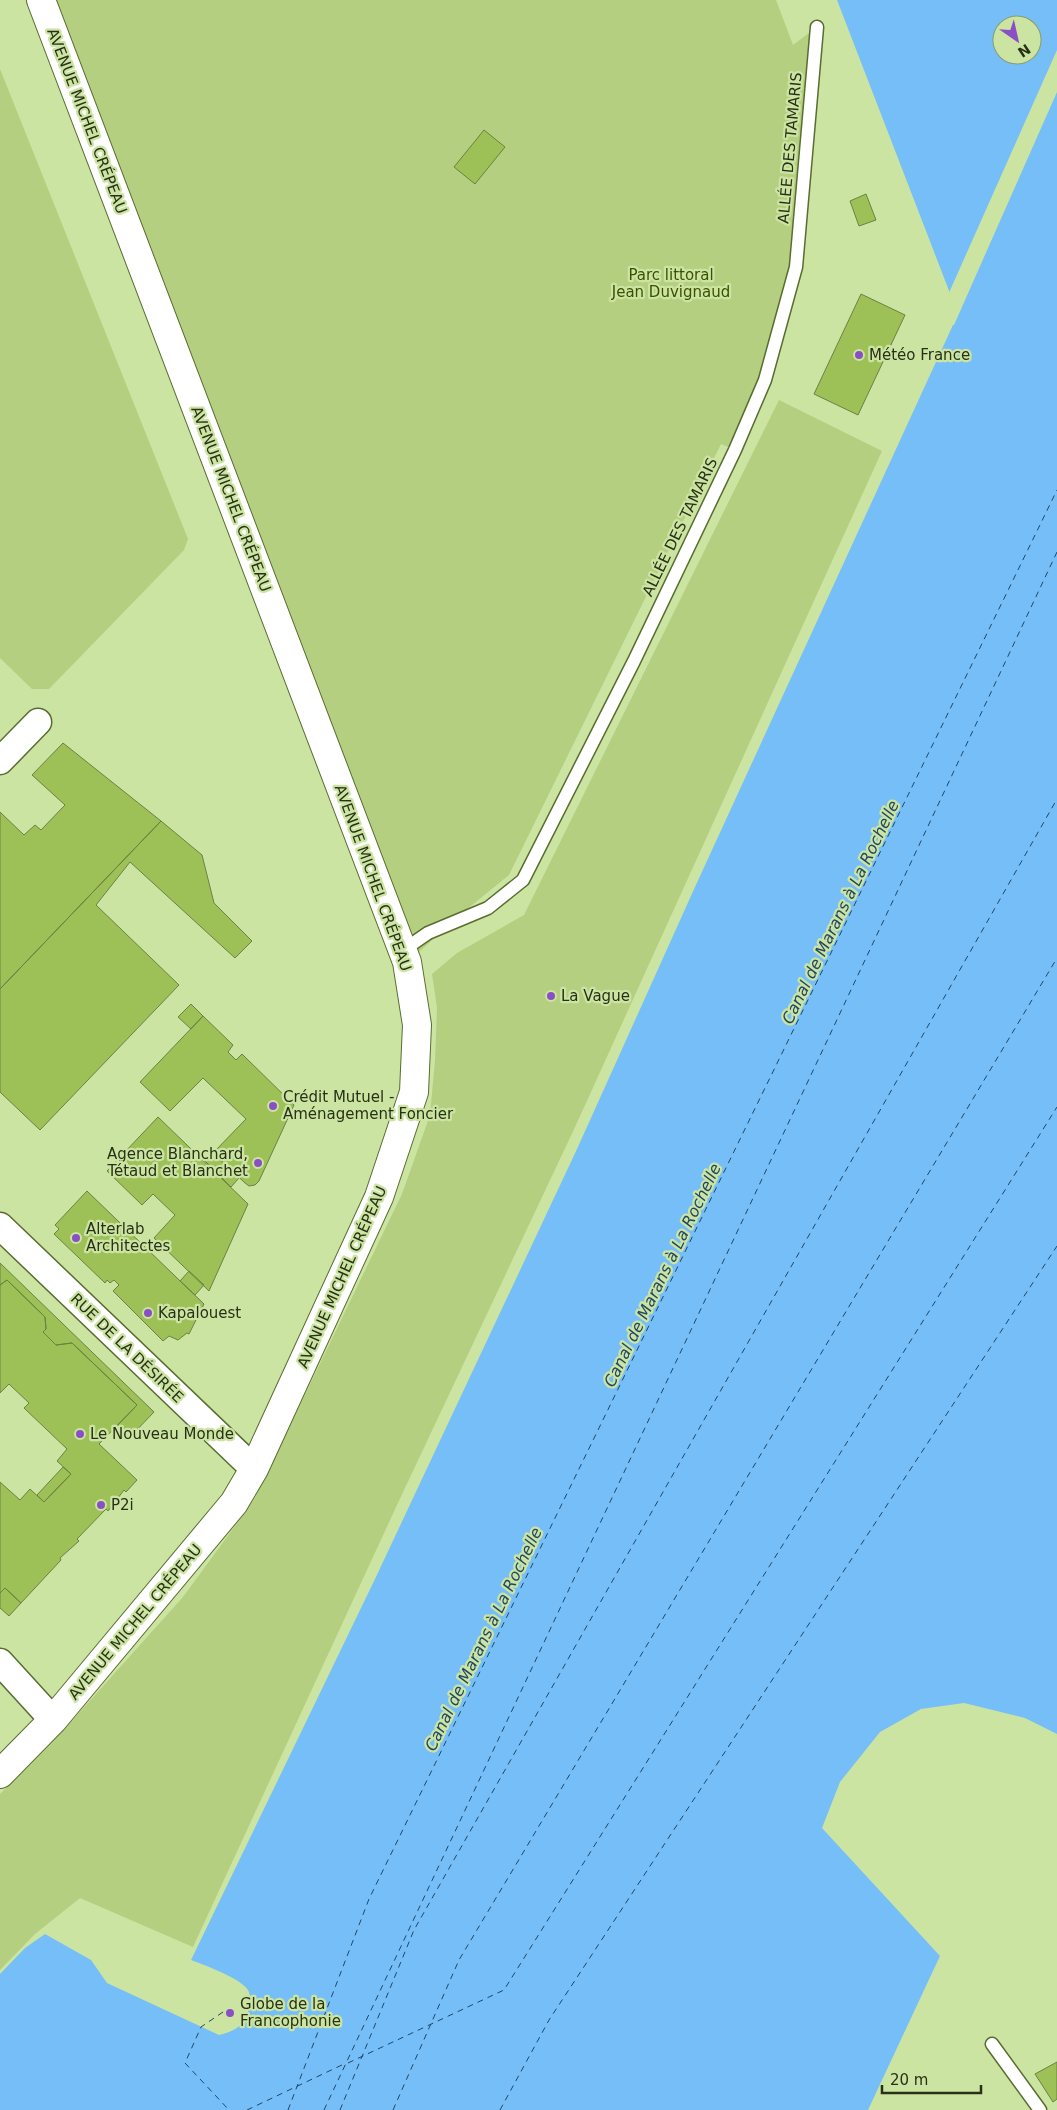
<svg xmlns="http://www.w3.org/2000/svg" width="1057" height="2110" font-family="'DejaVu Sans',sans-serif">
	<rect width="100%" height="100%" fill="#cce4a2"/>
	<path fill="#b3cf7f" d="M 41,0 L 776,0 L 793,45 L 817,27 L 796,267 L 778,340 L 735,450 L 721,444 L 509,875 L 461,914 L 408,962 Z
		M 0,69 L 188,539 L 184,550 L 49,689 L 32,689 L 0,658 Z
		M 779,400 L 882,451 L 576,1125 L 397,1505 L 193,1947 L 80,1898 L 35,1934 L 0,1970 L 0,1794 L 52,1743 L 183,1597 L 254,1500 L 402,1194 L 430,1115 L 435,1060 L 437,1008 L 432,974 L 457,953 L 524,915 Z"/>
	<path fill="#76bef8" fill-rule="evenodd" d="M 837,0 L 1057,0 L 1057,1734 L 1025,1718 L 964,1703 L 921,1709 L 880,1732 L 840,1782 L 822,1828 L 940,1956 L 868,2110 L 0,2110 L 0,1974 L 25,1948 L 45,1934 L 91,1960 L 107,1983 L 219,2035 C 232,2032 245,2026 248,2012 C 249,2005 251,1999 249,1992 C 244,1979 204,1965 191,1960 L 375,1579 L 577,1149 L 695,887 L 958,314 ZM 1002,25 L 1032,25 L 1032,55 L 1002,55 Z"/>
	<path fill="#cce4a2" d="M 1057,50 L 1057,92 L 954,325 L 951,324 L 955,314 L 948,295 Z"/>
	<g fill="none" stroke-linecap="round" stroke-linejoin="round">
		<path stroke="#214765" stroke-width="1" stroke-dasharray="6 5" stroke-linecap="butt" d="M 223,2012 L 201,2027 L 185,2063 L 229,2110
			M 348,2063 L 504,1990 L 1057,1107
			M 247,2110 L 344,2064
			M 288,2110 L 369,1899 L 1057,490
			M 324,2110 L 1057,552
			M 340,2110 L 414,1930 L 1057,799
			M 393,2110 L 459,1960 L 1057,958
			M 500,2110 L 549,2020 L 1057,1246"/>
	</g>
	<path fill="#9ec157" stroke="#6c8144" d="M 484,130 L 505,147 L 475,184 L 454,167 Z
		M 866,194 L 876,220 L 859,226 L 850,201 Z
		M 861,294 L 905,315 L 858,415 L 814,394 Z
		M 63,743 L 161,821 L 0,989 L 0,812 L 24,835 L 35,825 L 41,830 L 65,805 L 32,775 Z
		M 161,821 L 202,855 L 214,903 L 252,941 L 235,958 L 130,862 L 96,905 L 179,985 L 40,1130 L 0,1092 L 0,989 Z
		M 191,1004 L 203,1016 L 191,1029 L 178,1017 Z
		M 203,1016 L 233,1045 L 228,1052 L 236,1060 L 242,1054 L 294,1105 L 259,1181 L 255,1185 L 249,1186 L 245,1183 L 213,1153 L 246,1119 L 203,1078 L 170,1111 L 140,1082 Z
		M 158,1117 L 248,1204 L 209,1291 L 154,1238 L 175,1215 L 153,1194 L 142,1205 L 107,1171 Z
		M 213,1153 L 239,1178 L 231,1187 L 205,1161 Z
		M 87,1191 L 204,1304 L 189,1334 L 187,1333 L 178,1340 L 169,1336 L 163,1341 L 113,1291 L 119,1285 L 114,1280 L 110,1283 L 107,1280 L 105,1283 L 54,1234 L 59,1229 L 55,1225 Z
		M 0,1263 L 154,1412 L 130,1437 L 118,1425 L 137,1405 L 72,1343 L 56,1345 L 43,1332 L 46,1329 L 45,1317 L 7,1280 L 0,1285 Z
		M 189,1271 L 204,1285 L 195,1295 L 180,1281 Z
		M 7,1280 L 45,1317 L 46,1329 L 43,1332 L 56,1345 L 72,1343 L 137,1405 L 99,1444 L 137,1480 L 126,1492 L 124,1490 L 108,1511 L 106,1509 L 77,1539 L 79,1541 L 60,1558 L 61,1560 L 21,1603 L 5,1588 L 0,1593 L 0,1482 L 20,1500 L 30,1489 L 44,1502 L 71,1474 L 57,1461 L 67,1449 L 24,1408 L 29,1403 L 9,1384 L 0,1393 L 0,1285 Z
		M 63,1467 L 71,1474 L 44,1502 L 37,1495 Z
		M 5,1588 L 21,1603 L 9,1616 L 0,1608 L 0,1593 Z
		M 1057,2062 L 1057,2099 L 1053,2102 L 1035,2074 Z"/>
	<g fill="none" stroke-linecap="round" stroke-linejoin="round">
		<defs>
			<path id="lane" d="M 402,951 L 428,933 L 488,908 L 523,880 L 634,661 L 735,450 L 765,380 L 796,267 L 817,27
				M 992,2044 L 1040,2110"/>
			<path id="street" d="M 0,761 L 38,722
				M 0,1226 L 254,1469
				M 0,1662 L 53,1720"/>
			<path id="secondary" d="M 0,1774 L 53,1720 L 78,1690 L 234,1503 L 254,1469 L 379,1197 L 414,1092 L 417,1025 L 407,962 L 41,0"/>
		</defs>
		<use href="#lane" stroke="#596d30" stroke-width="15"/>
		<use href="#street" stroke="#596d30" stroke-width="29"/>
		<use href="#secondary" stroke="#596d30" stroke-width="30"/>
		<use href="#lane" stroke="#fff" stroke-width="12"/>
		<use href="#street" stroke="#fff" stroke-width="26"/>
		<use href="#secondary" stroke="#fff" stroke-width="28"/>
	</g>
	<g fill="#8b4fc5" stroke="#cce4a2" stroke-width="2">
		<circle cx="859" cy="355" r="5"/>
		<circle cx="551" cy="996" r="5"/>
		<circle cx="273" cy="1106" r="5"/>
		<circle cx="258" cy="1163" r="5"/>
		<circle cx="76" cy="1238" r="5"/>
		<circle cx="148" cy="1313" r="5"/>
		<circle cx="80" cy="1434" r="5"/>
		<circle cx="101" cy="1505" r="5"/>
		<circle cx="230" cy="2013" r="5"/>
	</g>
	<g text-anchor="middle" stroke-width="4.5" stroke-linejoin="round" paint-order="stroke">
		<g font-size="15" fill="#283117" stroke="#cce4a2">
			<text transform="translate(87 121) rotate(69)" y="5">AVENUE MICHEL CRÉPEAU</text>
			<text transform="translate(790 148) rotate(-85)" y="5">ALLÉE DES TAMARIS</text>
			<text transform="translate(231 499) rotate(69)" y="5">AVENUE MICHEL CRÉPEAU</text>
			<text transform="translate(680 527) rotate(-64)" y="5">ALLÉE DES TAMARIS</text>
			<text transform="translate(373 878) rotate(70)" y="5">AVENUE MICHEL CRÉPEAU</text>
			<text transform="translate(342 1277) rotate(-66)" y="5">AVENUE MICHEL CRÉPEAU</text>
			<text transform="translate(127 1348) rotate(44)" y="5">RUE DE LA DÉSIRÉE</text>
			<text transform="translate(135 1622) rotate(-50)" y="5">AVENUE MICHEL CRÉPEAU</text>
		</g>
		<g font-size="15" fill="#3b5000" stroke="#cce4a2">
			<text x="671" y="280">Parc littoral<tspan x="671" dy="17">Jean Duvignaud</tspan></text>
		</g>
		<g font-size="15" fill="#283117" stroke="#cce4a2" text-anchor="start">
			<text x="869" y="360">Météo France</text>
			<text x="561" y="1001">La Vague</text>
			<text x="283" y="1102">Crédit Mutuel -<tspan x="283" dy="17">Aménagement Foncier</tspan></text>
			<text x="248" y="1159" text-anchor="end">Agence Blanchard,<tspan x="248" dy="17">Tétaud et Blanchet</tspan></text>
			<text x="86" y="1234">Alterlab<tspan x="86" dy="17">Architectes</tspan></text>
			<text x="158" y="1318">Kapalouest</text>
			<text x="90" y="1439">Le Nouveau Monde</text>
			<text x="111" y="1510">P2i</text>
			<text x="240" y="2009">Globe de la<tspan x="240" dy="17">Francophonie</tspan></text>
		</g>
		<g font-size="16" font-style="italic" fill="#214765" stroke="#cce4a2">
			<text transform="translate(840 912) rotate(-64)" y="6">Canal de Marans à La Rochelle</text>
			<text transform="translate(662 1275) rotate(-64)" y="6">Canal de Marans à La Rochelle</text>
			<text transform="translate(483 1639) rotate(-64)" y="6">Canal de Marans à La Rochelle</text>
		</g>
	</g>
	<g transform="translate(1017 40) rotate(146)"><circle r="24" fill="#cce4a2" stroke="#8a9c6a"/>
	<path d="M0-4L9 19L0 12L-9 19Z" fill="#8b4fc5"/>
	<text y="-8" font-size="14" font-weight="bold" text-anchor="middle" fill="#283117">N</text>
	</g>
	<path d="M882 2085v8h99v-8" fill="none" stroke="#283117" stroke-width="2.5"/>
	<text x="890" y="2085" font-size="15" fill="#283117" stroke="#cce4a2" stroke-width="4" paint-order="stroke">20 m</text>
</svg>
